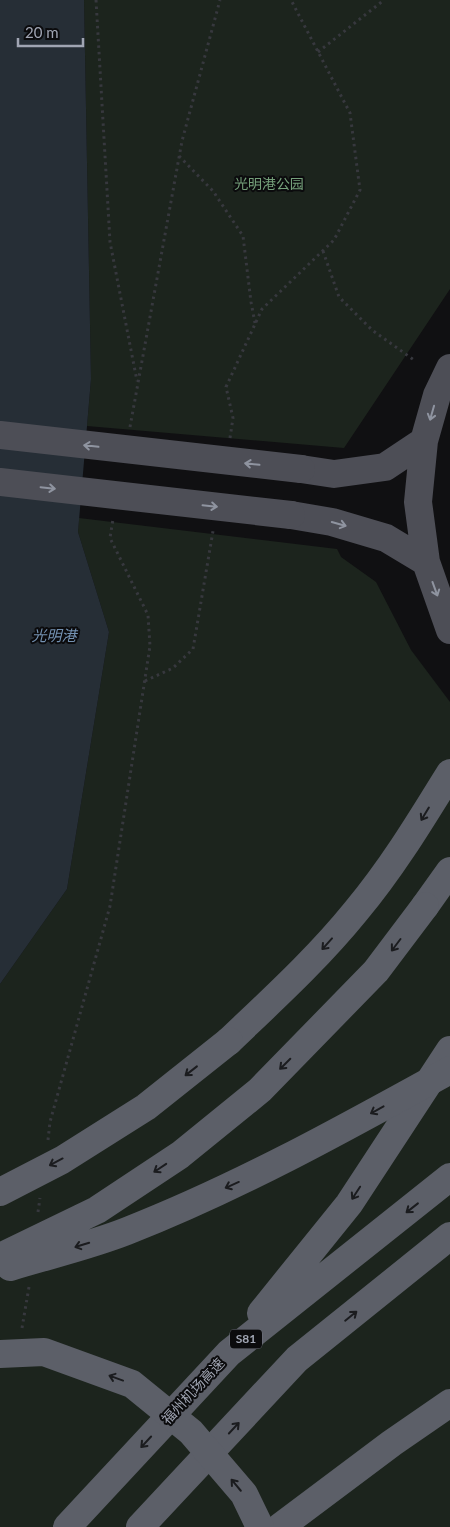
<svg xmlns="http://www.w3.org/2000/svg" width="450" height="1527" font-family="Lato,'Noto Sans SC',sans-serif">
	<rect width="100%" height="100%" fill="#101012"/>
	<path fill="#1c241d" d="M 84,0 L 450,0 L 450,289 L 344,448 L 87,426 L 91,379 Z
		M 79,518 L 337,549 L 341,557 L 376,582 L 411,650 L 450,702 L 450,1527 L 0,1527 L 0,984 L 67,889 L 109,632 L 78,532 Z"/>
	<path fill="#262e36" d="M 0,0 L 84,0 L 91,379 L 78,532 L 109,632 L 67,889 L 0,984 Z"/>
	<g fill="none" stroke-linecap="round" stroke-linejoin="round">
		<path stroke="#37383e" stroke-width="3" stroke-dasharray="2.5 4" stroke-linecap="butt" d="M 96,0 L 110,242 L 137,381
			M 318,52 L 384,0
			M 179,156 L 213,191 L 243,236 L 251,302 L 255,323
			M 323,251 L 339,297 L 372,330 L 414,360
			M 130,427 L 182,141 L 220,0
			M 230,438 L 233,418 L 226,387 L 262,309 L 334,240 L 360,190 L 350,113 L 291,0
			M 145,681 L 173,668 L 193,649 L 213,531
			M 48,1140 L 50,1122 L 110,906 L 150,646 L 148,615 L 110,538 L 113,519
			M 38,1212 L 40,1198
			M 22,1328 L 29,1287"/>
		<path stroke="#4d4e56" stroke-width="28" d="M 450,368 L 437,395 L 424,441 L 418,502 L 426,562 L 450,630
			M 301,469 L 334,474 L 385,467 L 424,441
			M 291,515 L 332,522 L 386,538 L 426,562"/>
		<path stroke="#5c5f68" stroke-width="28" d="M 425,906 L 450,871
			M 229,1041 C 273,999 318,958 356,911 C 392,868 421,820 450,773
			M 261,1313 L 349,1204 L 450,1050
			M 67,1527 L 229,1353 L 450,1177
			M 140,1527 L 297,1359 L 450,1236
			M 280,1527 L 392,1443 L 450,1403"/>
		<path stroke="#4d4e56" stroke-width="28" d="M 0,435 L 301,469
			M 0,482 L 291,515"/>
		<path stroke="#5c5f68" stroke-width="28" d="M 0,1192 L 62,1160 L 146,1107 L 229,1041
			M 0,1257 L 97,1210 L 180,1155 L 260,1090 L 376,971 L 425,906
			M 10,1267 C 49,1255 89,1246 127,1231 C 239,1187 345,1128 450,1070
			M 0,1354 L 44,1352 L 132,1384 L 191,1432 L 244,1494 L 260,1527"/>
	</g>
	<defs><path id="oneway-shaft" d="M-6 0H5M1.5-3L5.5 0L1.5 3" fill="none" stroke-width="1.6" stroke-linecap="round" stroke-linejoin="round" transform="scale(1.25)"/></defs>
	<g stroke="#8f94a0">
		<use href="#oneway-shaft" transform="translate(432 413) rotate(106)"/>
		<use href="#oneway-shaft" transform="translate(91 446) rotate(-174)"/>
		<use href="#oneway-shaft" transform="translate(252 464) rotate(-174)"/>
		<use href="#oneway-shaft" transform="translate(48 488) rotate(6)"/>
		<use href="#oneway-shaft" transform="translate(210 506) rotate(6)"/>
		<use href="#oneway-shaft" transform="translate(339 524) rotate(16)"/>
		<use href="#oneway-shaft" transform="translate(435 589) rotate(70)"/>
	</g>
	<g stroke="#1b1c1f">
		<use href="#oneway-shaft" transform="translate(425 814) rotate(121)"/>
		<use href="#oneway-shaft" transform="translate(327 944) rotate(132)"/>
		<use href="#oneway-shaft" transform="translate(396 945) rotate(127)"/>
		<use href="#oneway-shaft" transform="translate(285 1064) rotate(135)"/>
		<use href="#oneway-shaft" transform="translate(191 1071) rotate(142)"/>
		<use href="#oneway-shaft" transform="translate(377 1110) rotate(151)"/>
		<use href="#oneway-shaft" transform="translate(56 1162) rotate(152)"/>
		<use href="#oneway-shaft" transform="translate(160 1168) rotate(146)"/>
		<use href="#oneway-shaft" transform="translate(232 1185) rotate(156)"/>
		<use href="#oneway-shaft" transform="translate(356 1193) rotate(123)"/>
		<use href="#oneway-shaft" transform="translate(412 1208) rotate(142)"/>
		<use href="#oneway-shaft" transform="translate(82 1245) rotate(163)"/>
		<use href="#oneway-shaft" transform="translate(351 1316) rotate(-39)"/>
		<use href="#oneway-shaft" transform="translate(116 1378) rotate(-160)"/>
		<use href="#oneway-shaft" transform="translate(234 1428) rotate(-47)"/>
		<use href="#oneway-shaft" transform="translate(146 1442) rotate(133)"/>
		<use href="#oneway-shaft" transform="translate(236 1485) rotate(-130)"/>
	</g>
	<g text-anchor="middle" stroke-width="4" stroke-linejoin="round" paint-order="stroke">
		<rect fill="#0b0b0d" stroke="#737781" stroke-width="1" x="230" y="1329.5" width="32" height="19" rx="4"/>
		<g font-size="12" font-weight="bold" fill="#a0a5b3">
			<text x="246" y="1343">S81</text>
		</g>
		<g font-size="14" fill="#75a07a" stroke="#0b0b0d">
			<text x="269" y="189">光明港公园</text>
		</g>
		<g font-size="14" fill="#a0a5b3" stroke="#0b0b0d">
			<text transform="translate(193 1391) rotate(-47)" y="5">福州机场高速</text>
		</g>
		<g font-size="15" font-style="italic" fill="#7492b2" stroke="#0b0b0d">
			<text x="54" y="641">光明港</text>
		</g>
	</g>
	<path d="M18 38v8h65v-8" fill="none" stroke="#a0a5b3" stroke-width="2.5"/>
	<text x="25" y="38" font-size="15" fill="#a0a5b3" stroke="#0b0b0d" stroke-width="4" paint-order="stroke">20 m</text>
</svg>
